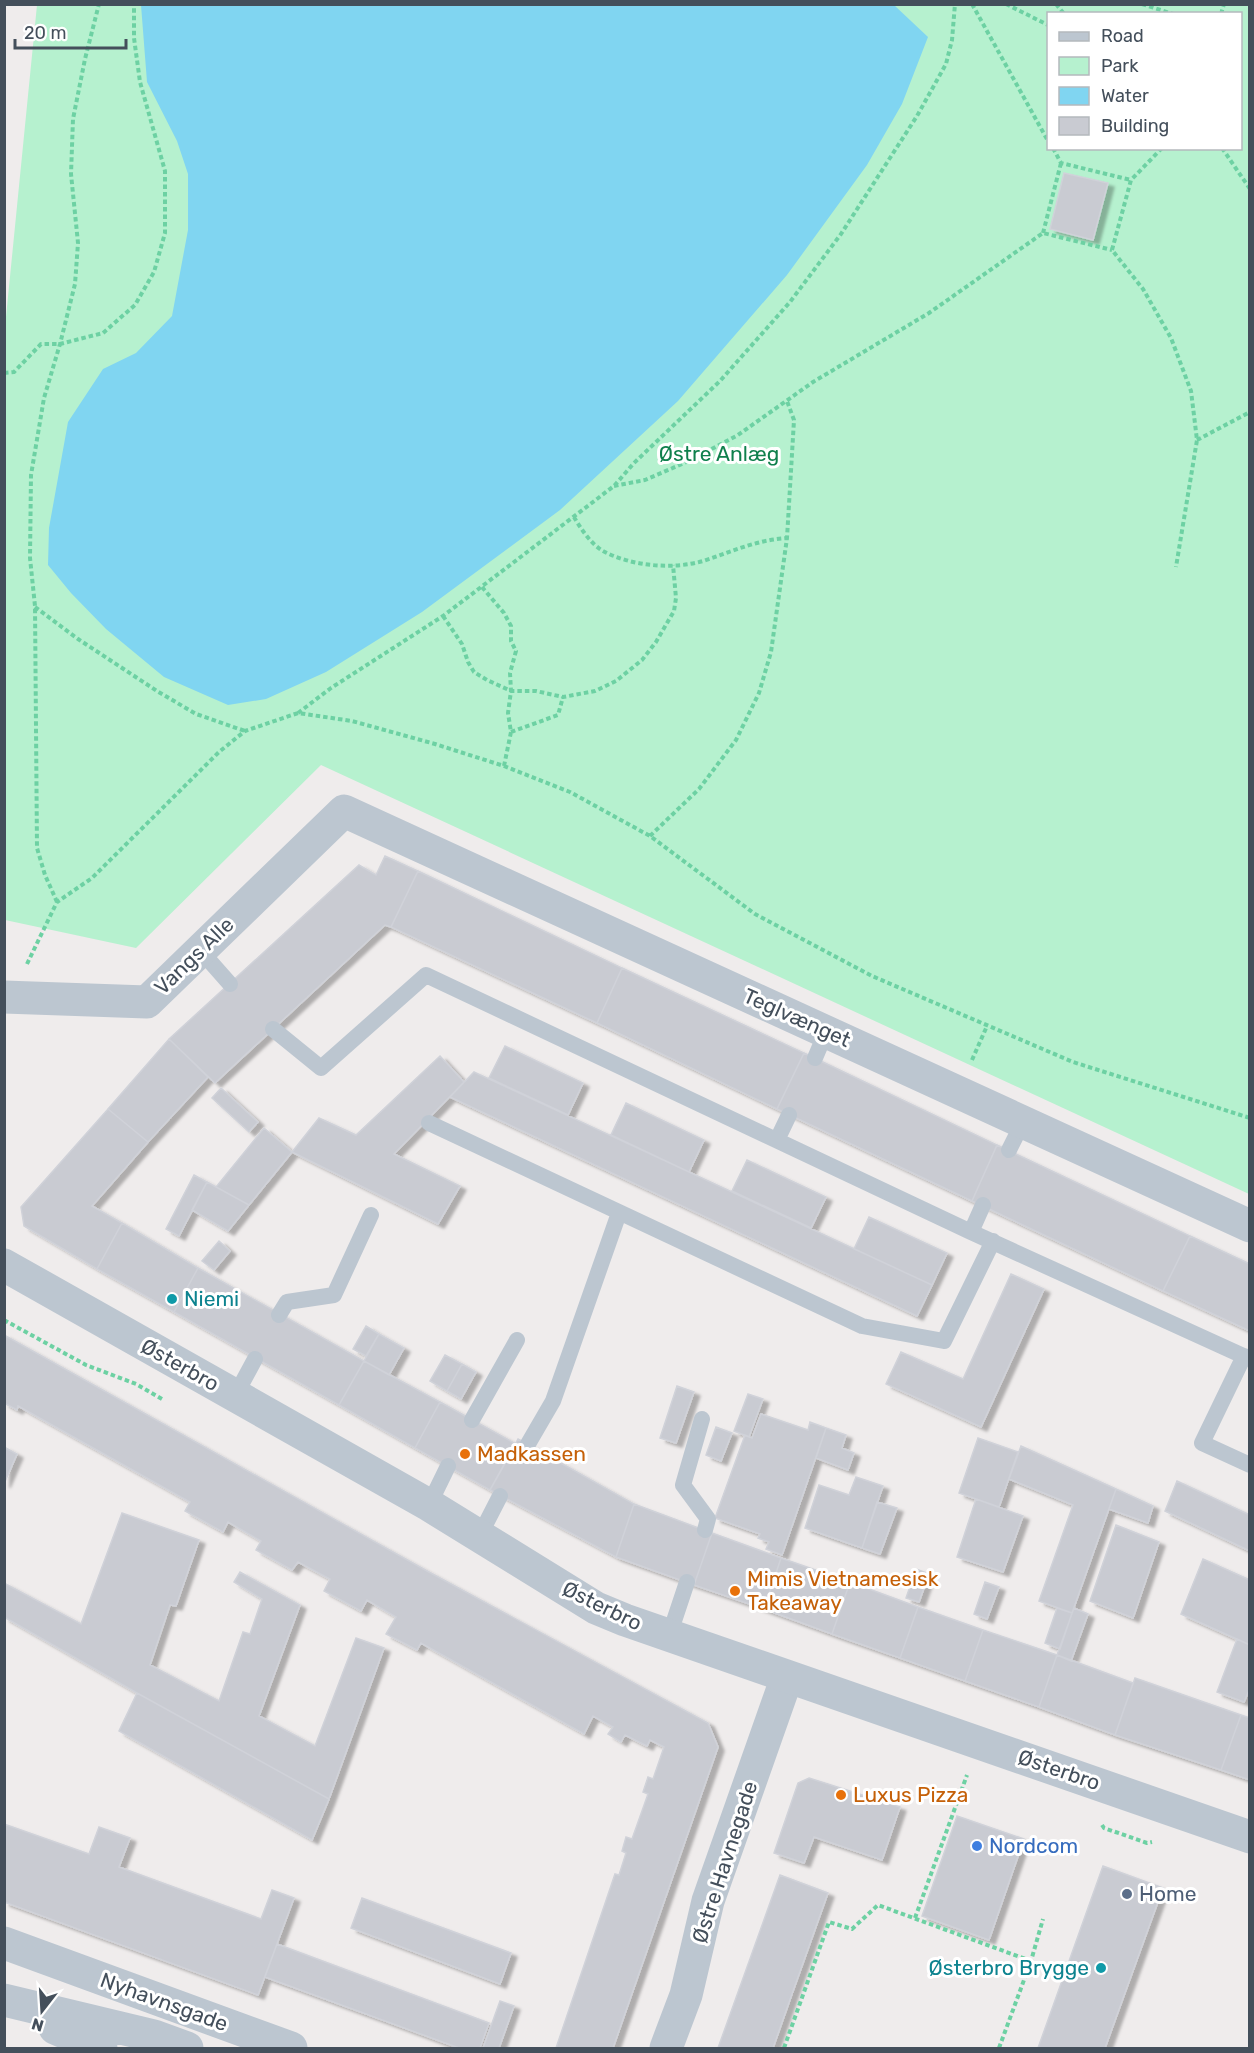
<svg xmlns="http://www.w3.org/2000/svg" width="1254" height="2053" font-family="Rubik,sans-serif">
	<defs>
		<filter id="shadow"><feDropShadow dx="6" dy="4" stdDeviation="1.5" flood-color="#0004"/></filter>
	</defs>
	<rect width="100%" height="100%" fill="#efecec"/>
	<path fill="#b6f1cf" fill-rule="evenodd" d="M 37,5 L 1249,5 L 1249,1194 L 321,765 L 136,948 L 5,920 L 4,337 ZM 1048,14 L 1240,14 L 1240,148 L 1048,148 Z"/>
	<path fill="#80d5f1" d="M 894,5 L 928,37 L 902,104 L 867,165 L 787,275 L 678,401 L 560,510 L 422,612 L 326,672 L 266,699 L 228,705 L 164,677 L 106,629 L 71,593 L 48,565 L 49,528 L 68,422 L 103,369 L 136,353 L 172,316 L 188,230 L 188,174 L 177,141 L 147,82 L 141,5 Z"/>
	<path fill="#c9cbd2" stroke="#d0d2d9" stroke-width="1.5" filter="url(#shadow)" d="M 1064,173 L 1108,183 L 1093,240 L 1050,229 Z
		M 385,856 L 418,871 L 391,927 L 385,925 L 215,1083 L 169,1039 L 359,865 L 376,875 Z
		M 418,871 L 622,968 L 597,1023 L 391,927 Z
		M 622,968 L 804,1053 L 777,1109 L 597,1023 Z
		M 169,1039 L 208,1077 L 148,1142 L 108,1109 Z
		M 505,1046 L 583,1083 L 568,1115 L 489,1078 Z
		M 804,1053 L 997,1145 L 972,1201 L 777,1109 Z
		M 440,1056 L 464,1082 L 394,1154 L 460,1186 L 438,1224 L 292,1152 L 319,1118 L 356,1135 Z
		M 474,1072 L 932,1285 L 917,1316 L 450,1097 Z
		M 221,1088 L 258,1122 L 249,1132 L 212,1098 Z
		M 626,1103 L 704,1140 L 689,1172 L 611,1135 Z
		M 108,1109 L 148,1142 L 92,1206 L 122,1223 L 97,1269 L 24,1226 L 21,1207 Z
		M 264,1128 L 292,1152 L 249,1205 L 216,1187 Z
		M 997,1145 L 1190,1236 L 1163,1291 L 972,1201 Z
		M 747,1160 L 826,1197 L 811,1228 L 732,1191 Z
		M 194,1175 L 207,1182 L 179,1236 L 166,1229 Z
		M 207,1182 L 249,1205 L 228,1231 L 192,1210 Z
		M 869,1217 L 947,1253 L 932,1285 L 854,1249 Z
		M 122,1223 L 198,1268 L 174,1312 L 97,1269 Z
		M 1190,1236 L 1250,1264 L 1250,1331 L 1163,1291 Z
		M 219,1241 L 230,1251 L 214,1270 L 202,1261 Z
		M 198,1268 L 364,1361 L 339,1405 L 174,1312 Z
		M 1011,1274 L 1044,1289 L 981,1427 L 886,1384 L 901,1352 L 963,1379 Z
		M 366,1326 L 379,1334 L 366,1356 L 353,1349 Z
		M 379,1334 L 404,1348 L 389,1375 L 364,1361 Z
		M 4,1335 L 429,1572 L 708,1723 L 718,1747 L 613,2048 L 556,2048 L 615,1874 L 619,1875 L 626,1853 L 622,1851 L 626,1837 L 632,1839 L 648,1794 L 643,1792 L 648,1777 L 653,1779 L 664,1747 L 650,1740 L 647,1746 L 625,1735 L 621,1742 L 608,1734 L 613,1727 L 593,1716 L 584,1734 L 421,1643 L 417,1650 L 386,1634 L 396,1617 L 367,1600 L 361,1611 L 324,1591 L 330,1579 L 298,1562 L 292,1570 L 256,1550 L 261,1541 L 228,1522 L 223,1532 L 185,1511 L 190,1502 L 18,1406 L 17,1410 L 4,1403 Z
		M 445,1355 L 462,1364 L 447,1391 L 430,1381 Z
		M 364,1361 L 440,1402 L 415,1448 L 339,1405 Z
		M 462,1364 L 476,1372 L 461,1399 L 447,1391 Z
		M 677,1386 L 694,1392 L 676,1443 L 660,1438 Z
		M 748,1394 L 763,1399 L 749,1437 L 734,1431 Z
		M 440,1402 L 516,1444 L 490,1490 L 415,1448 Z
		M 761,1414 L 808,1430 L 810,1422 L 826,1428 L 782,1555 L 766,1549 L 769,1542 L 758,1538 L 760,1534 L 715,1518 L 745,1435 L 752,1438 Z
		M 716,1427 L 732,1433 L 721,1461 L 706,1455 Z
		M 826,1428 L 846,1435 L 842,1448 L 854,1453 L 848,1470 L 816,1458 Z
		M 978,1438 L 1018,1452 L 999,1507 L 959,1493 Z
		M 518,1439 L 634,1504 L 616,1557 L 490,1490 Z
		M 1021,1446 L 1116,1489 L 1072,1613 L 1039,1601 L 1073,1505 L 1009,1479 Z
		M 4,1447 L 17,1454 L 4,1484 Z
		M 856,1477 L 883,1486 L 862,1548 L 805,1528 L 819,1485 L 849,1495 Z
		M 1177,1481 L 1250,1515 L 1250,1551 L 1165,1511 Z
		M 1116,1489 L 1153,1506 L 1148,1523 L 1109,1509 Z
		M 976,1499 L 1023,1516 L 1003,1572 L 957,1557 Z
		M 877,1502 L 897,1508 L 880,1554 L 862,1548 Z
		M 634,1504 L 712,1533 L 694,1585 L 616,1557 Z
		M 122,1513 L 199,1540 L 176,1606 L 170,1605 L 150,1665 L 219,1701 L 243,1632 L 250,1634 L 262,1599 L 234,1582 L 240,1572 L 300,1605 L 259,1716 L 315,1746 L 356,1638 L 384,1648 L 329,1799 L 137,1693 L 4,1617 L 4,1583 L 81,1624 Z
		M 1116,1525 L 1159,1542 L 1133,1618 L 1090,1601 Z
		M 712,1533 L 781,1558 L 764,1609 L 694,1585 Z
		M 781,1558 L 850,1582 L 832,1634 L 764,1609 Z
		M 1203,1559 L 1250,1580 L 1250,1645 L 1181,1614 Z
		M 916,1569 L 929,1574 L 919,1602 L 906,1598 Z
		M 850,1582 L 918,1607 L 900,1658 L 832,1634 Z
		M 985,1582 L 999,1587 L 987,1619 L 974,1614 Z
		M 918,1607 L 983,1630 L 965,1681 L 900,1658 Z
		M 1057,1608 L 1072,1613 L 1060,1649 L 1045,1643 Z
		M 1074,1608 L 1088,1614 L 1071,1661 L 1057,1655 Z
		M 983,1630 L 1057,1655 L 1039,1707 L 965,1681 Z
		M 1237,1639 L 1250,1645 L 1250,1688 L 1244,1702 L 1217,1692 Z
		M 1057,1655 L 1133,1683 L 1115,1735 L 1039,1707 Z
		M 1135,1678 L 1241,1715 L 1221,1770 L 1115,1735 Z
		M 137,1693 L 329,1799 L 312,1840 L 119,1731 Z
		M 1241,1715 L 1250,1718 L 1250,1780 L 1221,1770 Z
		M 809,1778 L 900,1807 L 882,1860 L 814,1837 L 804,1863 L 774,1853 L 798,1783 Z
		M 957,1816 L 1024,1839 L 989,1940 L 922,1916 Z
		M 4,1824 L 89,1854 L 99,1827 L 130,1838 L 119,1867 L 261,1919 L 272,1890 L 294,1898 L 258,1995 L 4,1902 Z
		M 1103,1866 L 1163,1888 L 1105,2048 L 1038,2048 Z
		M 780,1875 L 828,1893 L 792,1994 L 773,2048 L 718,2048 Z
		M 362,1898 L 511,1953 L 500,1984 L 351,1928 Z
		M 277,1944 L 489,2023 L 480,2048 L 459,2048 L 265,1977 Z
		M 500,2001 L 514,2006 L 499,2048 L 483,2048 Z"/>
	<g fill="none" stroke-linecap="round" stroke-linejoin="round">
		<path stroke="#6dd1a3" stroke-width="4" stroke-dasharray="4.5 3" stroke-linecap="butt" d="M 972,4 L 1048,141
			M 1006,4 L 1048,25
			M 1056,4 L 1064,14
			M 1142,4 L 1173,14
			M 1221,14 L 1224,4
			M 1053,148 L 1061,163 L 1131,180
			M 1162,148 L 1131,180 L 1112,250 L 1143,289 L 1171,338 L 1191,391 L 1197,440 L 1176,567
			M 1222,148 L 1250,189
			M 1043,233 L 1061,163
			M 4,373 L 14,372 L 41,344 L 60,344 L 103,333 L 135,305 L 154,272 L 165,233 L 165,171 L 140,82 L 134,38 L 134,4
			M 1197,440 L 1250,412
			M 614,486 L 645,480 L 689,461 L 738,435 L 813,382 L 929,313 L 1043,233 L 1112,250
			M 574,517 C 581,529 591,544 603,551 C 631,566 672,570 703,561 C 731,552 756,540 787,538
			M 482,587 L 504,613 L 511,626 L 511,641 L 516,651 L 510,673 L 511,691 L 508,713 L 511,732 L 504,766
			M 35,607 L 78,639 L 157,691 L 196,714 L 245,731
			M 443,616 L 462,644 L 468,662 L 474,672 L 487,680 L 511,691 L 536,691 L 563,697 L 595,691 L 616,681 L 642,660 L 656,642 L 674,611 L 676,598 L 673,565
			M 298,713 L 331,688 L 443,616 L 614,486 L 634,463 L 720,381 L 790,302 L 841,234 L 917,116 L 946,64 L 952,40 L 955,4
			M 511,732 L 558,715 L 563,697
			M 650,836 L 699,789 L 736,740 L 759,693 L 771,652 L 787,538 L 794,420 L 787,401
			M 57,902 L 45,875 L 37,848 L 35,606 L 30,558 L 31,475 L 44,398 L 60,344 L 75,284 L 78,243 L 71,174 L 73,119 L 85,59 L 99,4
			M 27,964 L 57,902 L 92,878 L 219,752 L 245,731 L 298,713 L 352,721 L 435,744 L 504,766 L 570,792 L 650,836 L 755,914 L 872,976 L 1073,1062 L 1250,1118
			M 972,1060 L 987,1026
			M 4,1320 L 86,1365 L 136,1384 L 162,1399
			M 1102,1825 L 1104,1828 L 1147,1843 L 1152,1842
			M 915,1918 L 967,1775
			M 784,2048 L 829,1922 L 852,1929 L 878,1905 L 1031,1961
			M 999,2048 L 1031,1961 L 1043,1919"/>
		<path stroke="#bcc6d0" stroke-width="16" d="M 200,950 L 230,984
			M 273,1029 L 321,1068 L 426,975 L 971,1232 L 1250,1359
			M 815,1058 L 826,1032
			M 429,1123 L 862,1326 L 944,1341 L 993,1241
			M 777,1140 L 789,1115
			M 1009,1150 L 1023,1122
			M 971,1232 L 983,1205
			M 279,1315 L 287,1302 L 334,1295 L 371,1215
			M 1244,1356 L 1202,1443 L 1250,1465
			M 235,1396 L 255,1359
			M 702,1419 L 683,1485 L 708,1519 L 705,1530
			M 472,1420 L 517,1340
			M 528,1444 L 553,1401 L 619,1213
			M 429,1505 L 448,1466
			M 480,1535 L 500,1496
			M 669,1636 L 687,1582"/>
		<path stroke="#bcc6d0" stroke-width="33" d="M 4,997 L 147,1002 L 344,811 L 1250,1226
			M 666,2048 L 686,1995 L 708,1901 L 787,1677"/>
		<path stroke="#bcc6d0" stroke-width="33" d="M 4,1265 L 429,1505 L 596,1608 L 625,1620 L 1250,1837
			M 4,1943 L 291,2048
			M 4,2000 L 154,2036 L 187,2048
			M 55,2028 L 101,2048"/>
	</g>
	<g fill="#0f9aa8" stroke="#fff" stroke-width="2">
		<circle cx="172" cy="1299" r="6"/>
		<circle cx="1101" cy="1968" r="6"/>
	</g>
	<g fill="#e8710a" stroke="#fff" stroke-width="2">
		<circle cx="465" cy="1454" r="6"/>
		<circle cx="735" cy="1591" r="6"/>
		<circle cx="841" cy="1795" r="6"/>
	</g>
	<circle fill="#3f7fe0" stroke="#fff" stroke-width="2" cx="977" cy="1846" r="6"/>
	<circle fill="#5c6f8a" stroke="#fff" stroke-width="2" cx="1127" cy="1894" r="6"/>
	<g text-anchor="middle" stroke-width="6" stroke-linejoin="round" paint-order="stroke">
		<g font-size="21" fill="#10804d" stroke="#fff">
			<text x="719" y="461">Østre Anlæg</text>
		</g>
		<g font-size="21" fill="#444f5b" stroke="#fff">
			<text transform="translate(194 956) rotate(-44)" y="7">Vangs Alle</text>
			<text transform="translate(797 1018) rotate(24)" y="7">Teglvænget</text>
			<text transform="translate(180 1365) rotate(29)" y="7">Østerbro</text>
			<text transform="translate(602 1606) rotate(26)" y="7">Østerbro</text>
			<text transform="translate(1059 1770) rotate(19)" y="7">Østerbro</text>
			<text transform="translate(725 1862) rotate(-72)" y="7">Østre Havnegade</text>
			<text transform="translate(164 2002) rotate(20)" y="7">Nyhavnsgade</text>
		</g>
		<g font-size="21" fill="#0d838f" stroke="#fff" text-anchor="start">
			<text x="184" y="1306">Niemi</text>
			<text x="1089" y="1975" text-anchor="end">Østerbro Brygge</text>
		</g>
		<g font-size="21" fill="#c56008" stroke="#fff" text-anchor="start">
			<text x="477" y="1461">Madkassen</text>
			<text x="747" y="1586">Mimis Vietnamesisk<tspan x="747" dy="24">Takeaway</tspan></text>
			<text x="853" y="1802">Luxus Pizza</text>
		</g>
		<g font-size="21" fill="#366cbe" stroke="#fff" text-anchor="start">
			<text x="989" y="1853">Nordcom</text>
		</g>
		<g font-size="21" fill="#4e5e75" stroke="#fff" text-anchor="start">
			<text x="1139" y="1901">Home</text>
		</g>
	</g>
	<rect width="1254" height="2053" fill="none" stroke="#444f5b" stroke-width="12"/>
	<rect x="1047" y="12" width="195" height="138" fill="#ffffff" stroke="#b4b9bd" stroke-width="1.5"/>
	<rect x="1059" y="32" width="30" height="9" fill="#bcc6d0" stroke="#b4b9bd" stroke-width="1.5"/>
	<text x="1101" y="42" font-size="18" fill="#444f5b">Road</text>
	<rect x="1059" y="57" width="30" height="18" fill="#b6f1cf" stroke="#b4b9bd" stroke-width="1.5"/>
	<text x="1101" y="72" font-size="18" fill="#444f5b">Park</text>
	<rect x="1059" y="87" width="30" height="18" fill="#80d5f1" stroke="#b4b9bd" stroke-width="1.5"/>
	<text x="1101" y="102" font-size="18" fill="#444f5b">Water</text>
	<rect x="1059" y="117" width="30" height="18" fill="#c9cbd2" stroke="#b4b9bd" stroke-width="1.5"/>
	<text x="1101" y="132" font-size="18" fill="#444f5b">Building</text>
	<g transform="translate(42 2011) rotate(197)" stroke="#ffffff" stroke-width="4.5" paint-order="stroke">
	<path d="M0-4.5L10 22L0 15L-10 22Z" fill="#444f5b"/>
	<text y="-9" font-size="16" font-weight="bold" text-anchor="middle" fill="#444f5b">N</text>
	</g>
	<path d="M15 39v9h111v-9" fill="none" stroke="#444f5b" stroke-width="3"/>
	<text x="24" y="39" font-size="18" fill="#444f5b" stroke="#ffffff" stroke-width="4.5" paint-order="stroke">20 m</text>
</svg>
